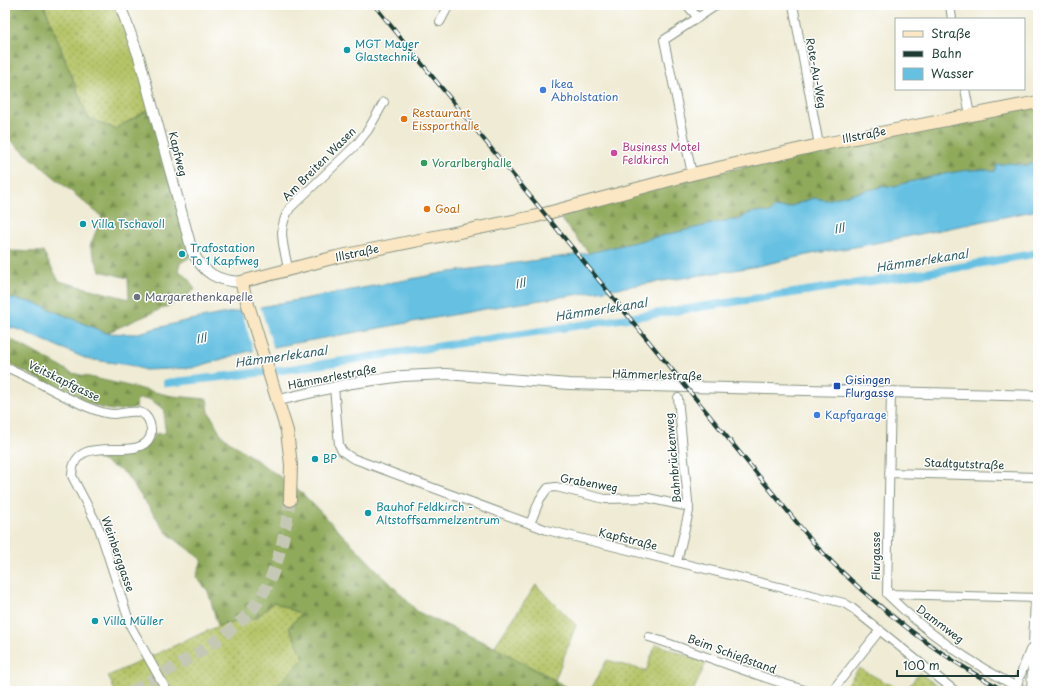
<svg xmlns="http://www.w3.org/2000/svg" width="1043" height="696" font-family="'Playpen Sans',sans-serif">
	<defs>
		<pattern id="grass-dots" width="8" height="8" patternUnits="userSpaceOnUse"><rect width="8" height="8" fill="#b5c467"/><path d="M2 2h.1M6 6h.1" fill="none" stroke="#93a056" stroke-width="1.8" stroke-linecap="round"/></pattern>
		<pattern id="forest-firs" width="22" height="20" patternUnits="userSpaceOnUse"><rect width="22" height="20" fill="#90aa5c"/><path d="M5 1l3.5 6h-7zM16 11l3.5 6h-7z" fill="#758c4d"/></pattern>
	</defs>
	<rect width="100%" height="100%" fill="#fff"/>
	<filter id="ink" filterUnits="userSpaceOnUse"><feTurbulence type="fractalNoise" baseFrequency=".025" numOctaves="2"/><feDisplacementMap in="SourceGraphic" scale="8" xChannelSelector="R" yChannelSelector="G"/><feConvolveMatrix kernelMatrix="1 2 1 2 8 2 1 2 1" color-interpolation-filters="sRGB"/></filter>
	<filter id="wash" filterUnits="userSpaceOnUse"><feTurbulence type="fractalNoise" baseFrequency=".012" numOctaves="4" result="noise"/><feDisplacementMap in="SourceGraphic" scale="16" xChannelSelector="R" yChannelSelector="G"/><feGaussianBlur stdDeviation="0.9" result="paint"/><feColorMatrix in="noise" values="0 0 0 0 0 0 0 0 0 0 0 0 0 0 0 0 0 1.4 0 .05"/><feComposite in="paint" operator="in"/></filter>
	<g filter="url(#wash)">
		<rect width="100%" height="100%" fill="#efebd4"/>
		<path fill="url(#grass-dots)" stroke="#6a804e" d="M 44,5 L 120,5 L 153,107 L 115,129 L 88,118 Z
			M 536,585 L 576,625 L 555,680 L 494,647 Z
			M 274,602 L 301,614 L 289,627 L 304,658 L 271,691 L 240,685 L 222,691 L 115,691 L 108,676 L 218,626 L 256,618 Z
			M 656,644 L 706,663 L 693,691 L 590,691 L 607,660 L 646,671 Z
			M 859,668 L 901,691 L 843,691 Z
			M 919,673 L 946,691 L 906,691 Z"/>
		<path fill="url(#forest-firs)" stroke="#587448" d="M 5,5 L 44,5 L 88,118 L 115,129 L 153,107 L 192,251 L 189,258 L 180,263 L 178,270 L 187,277 L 195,289 L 184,299 L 106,333 L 35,303 L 5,297 L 5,251 L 43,252 L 59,281 L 129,299 L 128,278 L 100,271 L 90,246 L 102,217 L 5,136 Z
			M 1038,102 L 1038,160 L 1027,166 L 1021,163 L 996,169 L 994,172 C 977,164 922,179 902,184 L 896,187 L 886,186 L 826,200 L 813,198 L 787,208 L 774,208 L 770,213 C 755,211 745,219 729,220 L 589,253 L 555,211 L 640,190 Z
			M 5,339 L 10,339 L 72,373 L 172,396 L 207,399 L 209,412 L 222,436 L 300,491 L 418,612 L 494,647 L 574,691 L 271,691 L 304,658 L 289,627 L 301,614 L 274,602 L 256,618 L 218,626 L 208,591 L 196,577 L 202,560 L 167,533 L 125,473 L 91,455 C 111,451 148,457 154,434 L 166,433 L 164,421 L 165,410 L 149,399 L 137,399 L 136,408 C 128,408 119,411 112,410 C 78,405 39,375 5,363 Z"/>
		<path fill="#65c0e2" stroke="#427e8b" d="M 1038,160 L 1038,210 L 861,246 L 816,253 L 753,267 L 496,307 L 285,345 L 246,352 L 192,368 L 145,370 L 129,365 L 87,359 L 20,330 L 5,326 L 5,297 L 35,303 L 106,333 L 134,334 L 185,321 L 443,273 L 589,253 L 729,220 L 740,220 C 748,211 758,211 770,213 L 774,208 L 787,208 L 813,198 L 826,200 L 886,186 L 896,187 L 902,184 C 922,179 977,164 994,172 L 997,165 L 1010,163 L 1027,166 Z"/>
		<path fill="#efebd4" d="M 260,306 L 274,349 L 254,353 L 241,309 Z"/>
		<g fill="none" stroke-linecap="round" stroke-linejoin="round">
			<path stroke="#65c0e2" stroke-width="8" d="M 167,383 L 290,369 L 938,271 L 1038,253"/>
		</g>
	</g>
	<g filter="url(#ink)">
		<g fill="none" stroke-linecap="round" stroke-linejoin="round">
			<path stroke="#c5c8b4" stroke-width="12" stroke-dasharray="12 6" stroke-linecap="butt" d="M 133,691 C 169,669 209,650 240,622 C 274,593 284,541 290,500"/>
			<defs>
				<path id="minor" d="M 687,5 L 698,18
					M 793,5 L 819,145
					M 950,5 L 952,19
					M 440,22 L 449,5
					M 965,89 L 970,115
					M 692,174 L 664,40 L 717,5
					M 288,269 C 284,245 276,230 290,208 L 357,144 L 368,130 L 384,102
					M 5,367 C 34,377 88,414 114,414 C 126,413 141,407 148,419 C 151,424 152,432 150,437 C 138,465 73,428 72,476 L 99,528 L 131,627 L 167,691
					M 334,387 L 339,445 L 342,451 L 352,458 L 547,530 L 844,603 L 852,608 L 955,691
					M 891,392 L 887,594 L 1038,598
					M 889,473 L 1038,477
					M 530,524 L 540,499 L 548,488 L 556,487 L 605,499 L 648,498 L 689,507
					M 677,562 L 689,511 L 678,398
					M 887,594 C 926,633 975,666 1025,691
					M 649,637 C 702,654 754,676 808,691
					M 1016,687 L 1030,650
					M 832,691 L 880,630
					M 1031,691 L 1035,598"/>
				<path id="tertiary" d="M 120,5 L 139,57 L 192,251 C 203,273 217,281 241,282
					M 279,400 L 352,383 L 403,376 L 446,374 L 569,384 L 1038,396"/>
				<path id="secondary" d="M 290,500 L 291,465 L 287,431 L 241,282 L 336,257 L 533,217 L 692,174 L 819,145 L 1038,102"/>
			</defs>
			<use href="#minor" stroke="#879484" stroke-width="10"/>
			<use href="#tertiary" stroke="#879484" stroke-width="12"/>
			<use href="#secondary" stroke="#879484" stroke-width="14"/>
			<use href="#minor" stroke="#fff" stroke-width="8"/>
			<use href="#tertiary" stroke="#fff" stroke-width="10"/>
			<use href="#secondary" stroke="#fbe7c3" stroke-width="12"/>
			<defs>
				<path id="rail" d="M 374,5 L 816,546 C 872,604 933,653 1005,691"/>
			</defs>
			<use href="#rail" stroke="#1f3d34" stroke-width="4"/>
			<use href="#rail" stroke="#fff" stroke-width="2.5" stroke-dasharray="8" stroke-linecap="butt"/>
		</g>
	</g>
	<g fill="#0f9aa8" stroke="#fff" stroke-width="1.5">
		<circle cx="347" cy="50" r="4"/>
		<circle cx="83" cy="224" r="4"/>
		<circle cx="182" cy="254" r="4"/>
		<circle cx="315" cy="459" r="4"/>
		<circle cx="368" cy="513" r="4"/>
		<circle cx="95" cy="621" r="4"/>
	</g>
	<g fill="#3f7fe0" stroke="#fff" stroke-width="1.5">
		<circle cx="543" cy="90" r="4"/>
		<circle cx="817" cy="415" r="4"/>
	</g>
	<g fill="#e8710a" stroke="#fff" stroke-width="1.5">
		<circle cx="404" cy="119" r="4"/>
		<circle cx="427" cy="209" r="4"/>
	</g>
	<circle fill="#d1479c" stroke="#fff" stroke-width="1.5" cx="614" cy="153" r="4"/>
	<circle fill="#2e9e5b" stroke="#fff" stroke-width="1.5" cx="424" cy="163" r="4"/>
	<circle fill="#6b7280" stroke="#fff" stroke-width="1.5" cx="137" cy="297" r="4"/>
	<rect fill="#1a4fb4" stroke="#fff" stroke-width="1.5" x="833" y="382" width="8" height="8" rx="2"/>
	<g text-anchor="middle" stroke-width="3" stroke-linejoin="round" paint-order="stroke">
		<g font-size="11" fill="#0d838f" stroke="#fff" text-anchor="start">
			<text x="355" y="48">MGT Mayer<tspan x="355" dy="13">Glastechnik</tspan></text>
			<text x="91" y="228">Villa Tschavoll</text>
			<text x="190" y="252">Trafostation<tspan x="190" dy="13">To 1 Kapfweg</tspan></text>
			<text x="323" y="463">BP</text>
			<text x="376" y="511">Bauhof Feldkirch -<tspan x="376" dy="13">Altstoffsammelzentrum</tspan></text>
			<text x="103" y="625">Villa Müller</text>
		</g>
		<g font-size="11" fill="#1f3d34" stroke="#fff">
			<text transform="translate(816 73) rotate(80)" y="4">Rote-Au-Weg</text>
			<text transform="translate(864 135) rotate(-11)" y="4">Illstraße</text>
			<text transform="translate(178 154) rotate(76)" y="4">Kapfweg</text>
			<text transform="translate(319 164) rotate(-45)" y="4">Am Breiten Wasen</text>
			<text transform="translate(357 253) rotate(-12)" y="4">Illstraße</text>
			<text transform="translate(657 375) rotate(2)" y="4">Hämmerlestraße</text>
			<text transform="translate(332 377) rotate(-11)" y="4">Hämmerlestraße</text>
			<text transform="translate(64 381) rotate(26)" y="4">Veitskapfgasse</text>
			<text transform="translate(673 458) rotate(-95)" y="4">Bahnbrückenweg</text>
			<text transform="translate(964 464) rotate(2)" y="4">Stadtgutstraße</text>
			<text transform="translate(589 483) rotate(10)" y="4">Grabenweg</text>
			<text transform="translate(628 539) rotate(14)" y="4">Kapfstraße</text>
			<text transform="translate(118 554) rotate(71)" y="4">Weinberggasse</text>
			<text transform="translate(876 556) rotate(-90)" y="4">Flurgasse</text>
			<text transform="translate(940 624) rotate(37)" y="4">Dammweg</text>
			<text transform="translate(732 654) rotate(20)" y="4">Beim Schießstand</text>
		</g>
		<g font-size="11" fill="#366cbe" stroke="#fff" text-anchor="start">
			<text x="551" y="88">Ikea<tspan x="551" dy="13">Abholstation</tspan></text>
			<text x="825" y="419">Kapfgarage</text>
		</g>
		<g font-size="11" fill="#c56008" stroke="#fff" text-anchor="start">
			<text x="412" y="117">Restaurant<tspan x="412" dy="13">Eissporthalle</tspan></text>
			<text x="435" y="213">Goal</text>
		</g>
		<g font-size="11" fill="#b23c85" stroke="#fff" text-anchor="start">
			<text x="622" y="151">Business Motel<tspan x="622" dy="13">Feldkirch</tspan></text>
		</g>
		<g font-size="11" fill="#27864d" stroke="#fff" text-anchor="start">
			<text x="432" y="167">Vorarlberghalle</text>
		</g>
		<g font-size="11" fill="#5b616d" stroke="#fff" text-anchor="start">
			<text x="145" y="301">Margarethenkapelle</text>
		</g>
		<g font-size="11" fill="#164399" stroke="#fff" text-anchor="start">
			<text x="845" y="384">Gisingen<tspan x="845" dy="13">Flurgasse</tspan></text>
		</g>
		<g font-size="12" font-style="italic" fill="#346468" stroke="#fff">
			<text transform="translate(839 229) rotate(-10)" y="4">Ill</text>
			<text transform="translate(922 261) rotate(-9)" y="4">Hämmerlekanal</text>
			<text transform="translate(520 284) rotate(-10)" y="4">Ill</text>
			<text transform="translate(601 310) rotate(-9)" y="4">Hämmerlekanal</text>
			<text transform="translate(201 339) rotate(-10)" y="4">Ill</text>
			<text transform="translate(281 357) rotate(-8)" y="4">Hämmerlekanal</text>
		</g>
	</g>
	<rect width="1043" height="696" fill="none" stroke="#fff" stroke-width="20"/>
	<rect x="895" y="18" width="130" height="72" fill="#ffffff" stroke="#a5b1ae"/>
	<rect x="903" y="31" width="20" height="6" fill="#fbe7c3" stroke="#a5b1ae"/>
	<text x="931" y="38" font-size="12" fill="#1f3d34">Straße</text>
	<rect x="903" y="51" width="20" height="6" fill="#1f3d34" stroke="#a5b1ae"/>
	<text x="931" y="58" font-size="12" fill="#1f3d34">Bahn</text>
	<rect x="903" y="68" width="20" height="12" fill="#65c0e2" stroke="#a5b1ae"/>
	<text x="931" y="78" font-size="12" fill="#1f3d34">Wasser</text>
	<path d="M897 670v6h121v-6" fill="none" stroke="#1f3d34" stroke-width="2"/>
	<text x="903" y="670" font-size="12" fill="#1f3d34" stroke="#ffffff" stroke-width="3" paint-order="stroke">100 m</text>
</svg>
